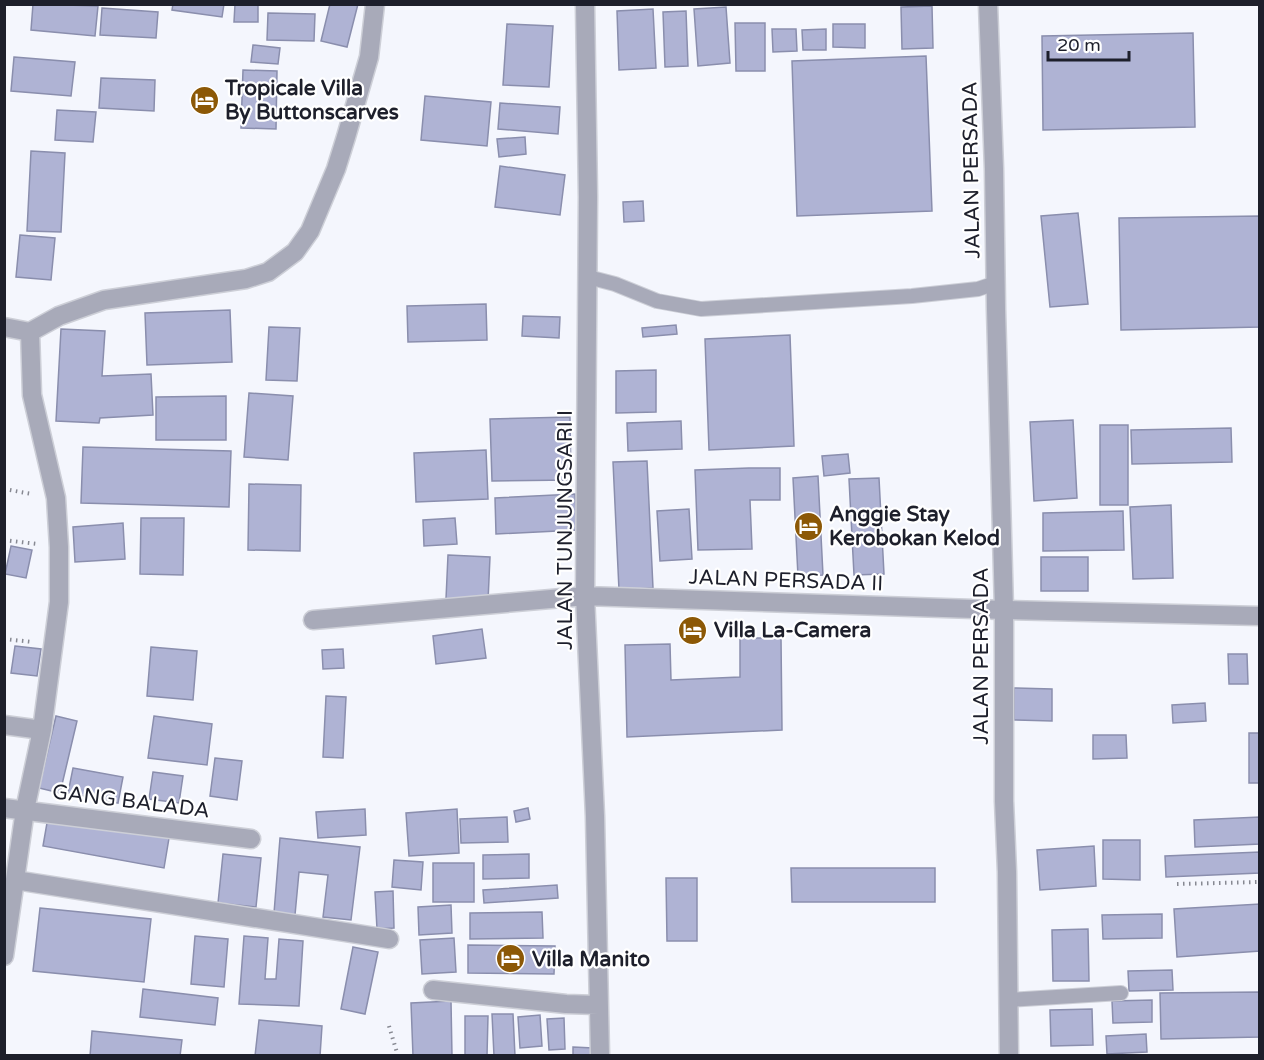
<svg xmlns="http://www.w3.org/2000/svg" width="1264" height="1060" font-family="'Varela Round',sans-serif">
	<rect width="100%" height="100%" fill="#f4f6fd"/>
	<path fill="#afb3d4" stroke="#8a8ead" stroke-width="1.5" d="M 33,4 L 98,6 L 95,36 L 31,30 Z
		M 173,4 L 224,4 L 222,17 L 172,10 Z
		M 235,4 L 258,4 L 258,22 L 234,22 Z
		M 330,4 L 358,4 L 347,47 L 321,41 Z
		M 932,6 L 933,48 L 902,49 L 901,7 Z
		M 726,7 L 730,63 L 698,66 L 694,9 Z
		M 102,8 L 158,12 L 156,38 L 100,35 Z
		M 653,9 L 656,68 L 619,70 L 617,11 Z
		M 686,11 L 688,66 L 665,67 L 663,12 Z
		M 268,13 L 315,14 L 314,41 L 267,40 Z
		M 735,23 L 765,23 L 765,71 L 736,71 Z
		M 507,24 L 553,26 L 549,87 L 503,85 Z
		M 833,24 L 865,24 L 865,48 L 833,47 Z
		M 772,29 L 796,29 L 797,51 L 773,52 Z
		M 826,29 L 826,50 L 803,50 L 802,30 Z
		M 1193,33 L 1195,127 L 1043,130 L 1042,36 Z
		M 253,45 L 280,48 L 278,64 L 251,62 Z
		M 926,56 L 932,211 L 797,216 L 792,61 Z
		M 14,57 L 75,62 L 71,96 L 11,91 Z
		M 243,70 L 277,71 L 276,129 L 241,128 Z
		M 101,78 L 155,80 L 154,111 L 99,108 Z
		M 425,96 L 491,102 L 487,146 L 421,140 Z
		M 500,103 L 560,107 L 558,134 L 498,129 Z
		M 57,110 L 96,112 L 93,142 L 55,140 Z
		M 525,137 L 526,154 L 499,157 L 497,139 Z
		M 31,151 L 65,153 L 61,232 L 27,231 Z
		M 500,166 L 565,175 L 560,215 L 495,207 Z
		M 643,201 L 644,221 L 624,222 L 623,202 Z
		M 1078,213 L 1088,304 L 1050,307 L 1041,216 Z
		M 1260,216 L 1260,327 L 1121,330 L 1119,218 Z
		M 20,235 L 55,238 L 51,280 L 16,277 Z
		M 486,304 L 487,340 L 408,342 L 407,306 Z
		M 230,310 L 232,362 L 147,365 L 145,313 Z
		M 523,316 L 560,317 L 559,338 L 522,336 Z
		M 676,325 L 677,334 L 643,337 L 642,328 Z
		M 269,327 L 300,328 L 297,381 L 266,380 Z
		M 61,329 L 105,331 L 102,376 L 151,374 L 153,415 L 100,418 L 99,423 L 56,421 Z
		M 790,335 L 794,446 L 709,450 L 705,339 Z
		M 656,370 L 656,412 L 616,413 L 616,371 Z
		M 249,393 L 293,396 L 288,460 L 244,457 Z
		M 226,396 L 226,440 L 156,440 L 156,397 Z
		M 570,417 L 571,480 L 492,481 L 490,419 Z
		M 1073,420 L 1077,498 L 1034,501 L 1030,422 Z
		M 681,421 L 682,449 L 628,451 L 627,423 Z
		M 1100,425 L 1128,425 L 1128,505 L 1100,505 Z
		M 1231,428 L 1232,462 L 1132,464 L 1131,430 Z
		M 83,447 L 231,451 L 229,507 L 81,503 Z
		M 486,450 L 488,499 L 416,502 L 414,453 Z
		M 848,454 L 850,473 L 824,476 L 822,456 Z
		M 647,461 L 653,588 L 619,590 L 613,462 Z
		M 749,468 L 780,468 L 780,500 L 750,500 L 752,549 L 698,550 L 695,470 Z
		M 818,476 L 823,575 L 798,576 L 793,478 Z
		M 879,478 L 884,574 L 854,575 L 849,479 Z
		M 249,484 L 301,485 L 300,551 L 248,550 Z
		M 575,494 L 577,530 L 496,534 L 495,498 Z
		M 1171,505 L 1173,578 L 1133,579 L 1130,507 Z
		M 689,509 L 692,559 L 660,561 L 657,511 Z
		M 1123,511 L 1124,550 L 1043,551 L 1043,513 Z
		M 141,518 L 184,518 L 183,575 L 140,574 Z
		M 455,518 L 457,544 L 424,546 L 423,520 Z
		M 123,523 L 125,559 L 75,562 L 73,527 Z
		M 11,546 L 32,550 L 26,578 L 5,574 Z
		M 448,555 L 490,557 L 488,601 L 446,599 Z
		M 1041,557 L 1088,557 L 1088,591 L 1041,591 Z
		M 482,629 L 486,658 L 436,664 L 433,636 Z
		M 740,638 L 781,638 L 782,730 L 627,737 L 625,645 L 670,644 L 671,680 L 740,677 Z
		M 15,646 L 41,649 L 37,676 L 11,673 Z
		M 151,647 L 197,651 L 193,700 L 147,696 Z
		M 343,649 L 344,668 L 323,669 L 322,650 Z
		M 1228,654 L 1247,654 L 1248,684 L 1229,684 Z
		M 1014,688 L 1052,689 L 1052,721 L 1014,720 Z
		M 326,696 L 346,697 L 343,758 L 323,757 Z
		M 1205,703 L 1206,721 L 1173,723 L 1172,705 Z
		M 56,716 L 77,721 L 60,793 L 39,788 Z
		M 154,716 L 212,724 L 207,765 L 148,758 Z
		M 1249,733 L 1260,733 L 1260,783 L 1249,783 Z
		M 1093,735 L 1126,735 L 1127,758 L 1093,759 Z
		M 215,758 L 242,761 L 237,800 L 210,796 Z
		M 73,768 L 123,777 L 118,803 L 68,793 Z
		M 153,772 L 183,776 L 179,803 L 149,799 Z
		M 528,808 L 530,819 L 516,822 L 514,811 Z
		M 365,809 L 366,835 L 318,838 L 316,812 Z
		M 457,809 L 459,853 L 409,856 L 406,813 Z
		M 48,817 L 169,838 L 164,868 L 43,846 Z
		M 507,817 L 508,842 L 461,843 L 460,819 Z
		M 1260,817 L 1260,844 L 1195,847 L 1194,820 Z
		M 280,838 L 360,847 L 351,920 L 323,917 L 328,875 L 299,872 L 295,915 L 274,913 Z
		M 1103,840 L 1140,840 L 1140,880 L 1103,879 Z
		M 1094,846 L 1096,886 L 1040,890 L 1037,850 Z
		M 1260,852 L 1260,873 L 1166,877 L 1165,856 Z
		M 223,854 L 261,858 L 256,907 L 218,903 Z
		M 529,854 L 529,878 L 483,879 L 483,855 Z
		M 394,860 L 423,862 L 421,890 L 392,887 Z
		M 433,863 L 474,863 L 474,902 L 433,902 Z
		M 791,868 L 935,868 L 935,902 L 792,902 Z
		M 666,878 L 697,878 L 697,941 L 667,941 Z
		M 557,885 L 558,898 L 484,903 L 483,890 Z
		M 393,891 L 394,928 L 377,929 L 375,892 Z
		M 1260,904 L 1260,951 L 1177,957 L 1174,909 Z
		M 451,905 L 452,933 L 419,935 L 418,907 Z
		M 40,908 L 151,919 L 144,982 L 33,971 Z
		M 542,912 L 543,938 L 470,939 L 470,913 Z
		M 1162,914 L 1162,938 L 1103,939 L 1102,915 Z
		M 1088,929 L 1089,981 L 1053,981 L 1052,930 Z
		M 195,936 L 228,939 L 224,987 L 191,984 Z
		M 244,936 L 268,938 L 265,979 L 276,979 L 279,939 L 303,941 L 299,1006 L 239,1004 Z
		M 454,938 L 456,972 L 422,974 L 420,940 Z
		M 468,945 L 555,946 L 554,974 L 468,973 Z
		M 353,947 L 378,952 L 365,1014 L 341,1009 Z
		M 1172,970 L 1173,990 L 1129,991 L 1128,971 Z
		M 143,989 L 218,998 L 215,1025 L 140,1017 Z
		M 1260,992 L 1260,1037 L 1161,1039 L 1160,993 Z
		M 1152,1000 L 1152,1022 L 1113,1023 L 1112,1001 Z
		M 451,1001 L 452,1056 L 413,1056 L 411,1003 Z
		M 1092,1009 L 1093,1045 L 1051,1046 L 1050,1010 Z
		M 492,1014 L 513,1014 L 515,1056 L 494,1056 Z
		M 540,1015 L 542,1046 L 520,1048 L 518,1017 Z
		M 465,1016 L 488,1016 L 487,1056 L 465,1056 Z
		M 564,1018 L 565,1049 L 549,1050 L 547,1019 Z
		M 259,1020 L 322,1026 L 320,1056 L 255,1056 Z
		M 92,1031 L 182,1040 L 180,1056 L 90,1056 Z
		M 1146,1034 L 1147,1052 L 1107,1054 L 1106,1036 Z
		M 573,1047 L 593,1048 L 592,1056 L 573,1056 Z"/>
	<g fill="none" stroke-linecap="round" stroke-linejoin="round">
		<defs>
			<path id="service" d="M 588,277 L 615,284 L 657,301 L 701,309 L 912,296 L 978,289 L 996,283
				M 1009,1000 L 1121,993"/>
			<path id="minor" d="M 585,4 L 588,197 L 585,596 L 595,816 L 600,1056
				M 4,327 L 30,332
				M 30,332 L 59,316 L 104,300 L 246,279 L 268,272 L 295,252 L 310,231 L 336,169 L 346,137 L 369,57 L 375,4
				M 313,620 L 585,596 L 1004,610 L 1260,616
				M 4,725 L 42,730
				M 4,808 L 251,839
				M 15,880 L 389,939
				M 4,956 L 25,810 L 42,730 L 59,602 L 59,547 L 56,498 L 32,395 L 30,332
				M 433,990 L 566,1004 L 598,1005"/>
			<path id="tertiary" d="M 988,4 L 994,169 L 996,309 L 1004,610 L 1004,801 L 1007,872 L 1009,1056"/>
		</defs>
		<use href="#service" stroke="#cdcfd7" stroke-width="16"/>
		<use href="#minor" stroke="#cdcfd7" stroke-width="21"/>
		<use href="#tertiary" stroke="#cdcfd7" stroke-width="21"/>
		<path stroke="#878992" stroke-width="4" stroke-dasharray="1.5 4.5" stroke-linecap="butt" d="M 4,489 L 32,494
			M 4,540 L 37,544
			M 4,639 L 33,642
			M 1177,884 L 1260,882
			M 389,1026 L 398,1056"/>
		<use href="#service" stroke="#a8aab9" stroke-width="14"/>
		<use href="#minor" stroke="#a8aab9" stroke-width="18"/>
		<use href="#tertiary" stroke="#a8aab9" stroke-width="18"/>
	</g>
	<defs>
		<symbol id="hotel-disc" viewBox="-11 -11 22 22"><circle r="9.5" fill="#8c5806" stroke="#fff"/><path d="M-6-4.5h1.5V1H6V5H4.5V3h-9V5H-6ZM-4 0a1.8 1.8 0 1 1 3.6 0ZM.5 0V-2.5h3Q6-2.5 6 0Z" fill="#fff"/></symbol>
	</defs>
	<g fill-rule="evenodd">
		<use href="#hotel-disc" x="188" y="84" width="33" height="33"/>
		<use href="#hotel-disc" x="792" y="510" width="33" height="33"/>
		<use href="#hotel-disc" x="676" y="614" width="33" height="33"/>
		<use href="#hotel-disc" x="494" y="942" width="33" height="33"/>
	</g>
	<g text-anchor="middle" stroke-width="4.5" stroke-linejoin="round" paint-order="stroke">
		<g font-size="21" font-weight="bold" fill="#1d1f2b" stroke="#fff" text-anchor="start">
			<text x="225" y="95">Tropicale Villa<tspan x="225" dy="24">By Buttonscarves</tspan></text>
			<text x="829" y="521">Anggie Stay<tspan x="829" dy="24">Kerobokan Kelod</tspan></text>
			<text x="714" y="637">Villa La-Camera</text>
			<text x="532" y="966">Villa Manito</text>
		</g>
		<g font-size="21" fill="#1d1f2b" stroke="#fff">
			<text transform="translate(971 170) rotate(-91)" y="7">JALAN PERSADA</text>
			<text transform="translate(565 530) rotate(-90)" y="7">JALAN TUNJUNGSARI I</text>
			<text transform="translate(786 580) rotate(2)" y="7">JALAN PERSADA II</text>
			<text transform="translate(981 656) rotate(-90)" y="7">JALAN PERSADA</text>
			<text transform="translate(131 801) rotate(7)" y="7">GANG BALADA</text>
		</g>
	</g>
	<rect width="1264" height="1060" fill="none" stroke="#1d1f2b" stroke-width="12"/>
	<path d="M1048 51v9h81v-9" fill="none" stroke="#1d1f2b" stroke-width="3"/>
	<text x="1057" y="51" font-size="18" fill="#1d1f2b" stroke="#ffffff" stroke-width="4.5" paint-order="stroke">20 m</text>
</svg>
